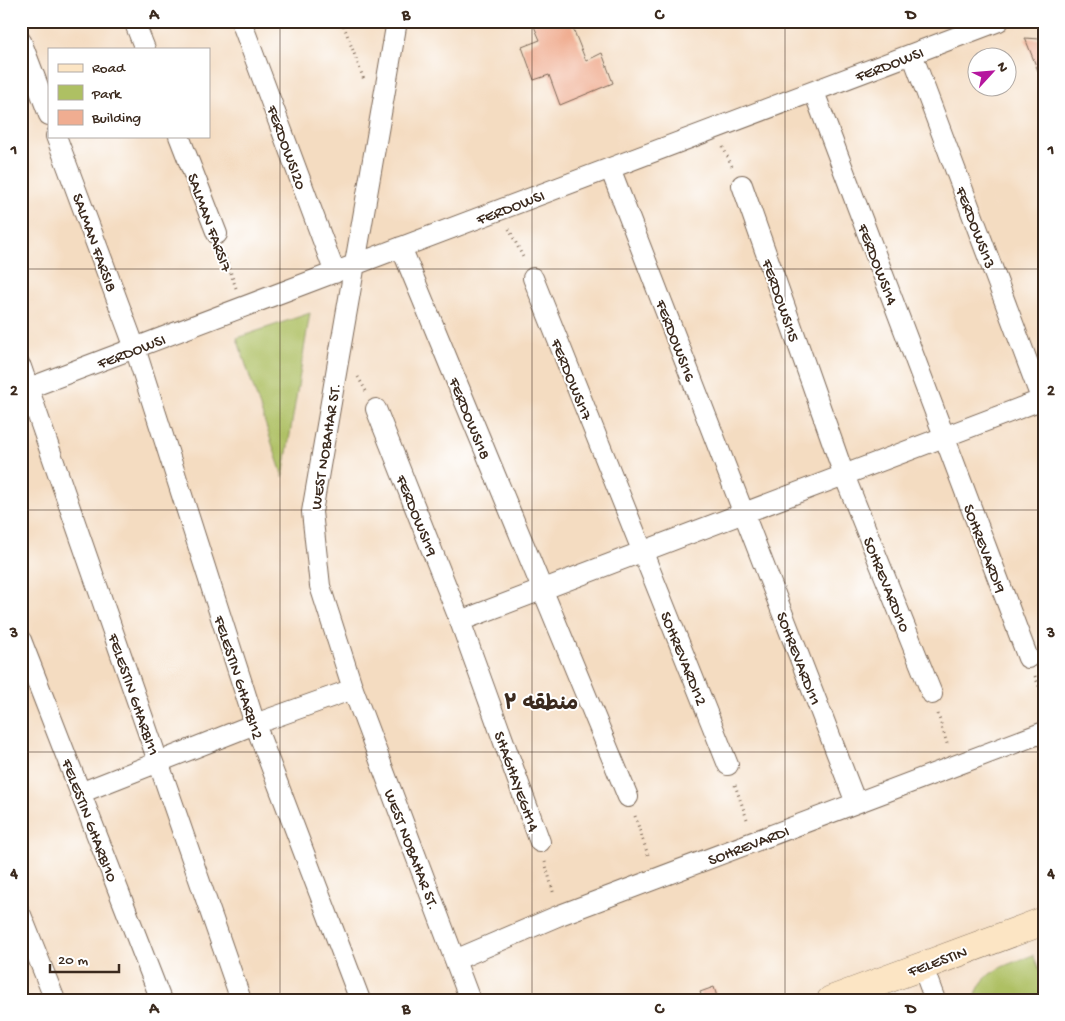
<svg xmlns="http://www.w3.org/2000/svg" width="1065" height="1021" font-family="'Gochi Hand','Playpen Sans Arabic',sans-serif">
	<rect width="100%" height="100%" fill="#fff"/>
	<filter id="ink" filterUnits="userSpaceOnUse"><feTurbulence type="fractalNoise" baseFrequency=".02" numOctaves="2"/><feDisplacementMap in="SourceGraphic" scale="10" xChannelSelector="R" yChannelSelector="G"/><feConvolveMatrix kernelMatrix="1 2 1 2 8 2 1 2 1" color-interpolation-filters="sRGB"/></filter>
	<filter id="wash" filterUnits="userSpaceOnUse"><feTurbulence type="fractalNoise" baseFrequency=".0096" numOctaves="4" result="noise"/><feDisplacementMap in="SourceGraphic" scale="20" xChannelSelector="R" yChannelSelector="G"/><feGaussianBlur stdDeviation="1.12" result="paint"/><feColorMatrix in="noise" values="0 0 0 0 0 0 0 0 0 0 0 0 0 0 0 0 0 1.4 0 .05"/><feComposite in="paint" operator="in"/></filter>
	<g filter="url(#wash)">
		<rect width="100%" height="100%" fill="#f4dcc1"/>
		<path fill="#aec063" stroke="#747540" d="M 310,313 L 283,477 L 237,338 Z
			M 1033,955 L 1044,979 L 1044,1000 L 975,1000 C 980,969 1009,965 1033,955 Z"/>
		<g id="blocks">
			<path fill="#f0ad91" d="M 541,21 L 570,21 L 586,61 L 602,53 L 613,83 L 560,105 L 549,75 L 534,80 L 522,47 L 540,40 L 533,24 Z
				M 1025,38 L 1040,39 L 1044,42 L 1044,86 Z
				M 714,987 L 718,1000 L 703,1000 L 700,992 Z"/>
		</g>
	</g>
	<g filter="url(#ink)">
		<use href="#blocks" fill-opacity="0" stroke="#7c6857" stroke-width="1"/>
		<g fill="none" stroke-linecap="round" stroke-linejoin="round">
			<defs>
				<path id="minor" d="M 134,21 L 145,49
					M 241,21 L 335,273
					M 397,21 L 312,512 L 320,586 L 353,689 L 470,1000
					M 21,41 L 49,115
					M 912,54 L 1044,406
					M 814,92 L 1028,658
					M 56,136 L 135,348 L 255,724 L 360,1000
					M 179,136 L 217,234
					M 610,168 L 856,803
					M 742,185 L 844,475 L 932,694
					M 401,247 L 628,797
					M 533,278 L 728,765
					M 21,367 L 241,1000
					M 21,391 L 999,21
					M 376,409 L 460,621 L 540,842
					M 460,621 L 1041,400
					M 21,640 L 161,1000
					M 80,793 L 255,724 L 353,689
					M 21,915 L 55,1000
					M 455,960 L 560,915 L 1044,732
					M 922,965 L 935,1000"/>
				<path id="secondary" d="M 831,1000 L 1044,921"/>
			</defs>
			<use href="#minor" stroke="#7c6857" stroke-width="22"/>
			<use href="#secondary" stroke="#7c6857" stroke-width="29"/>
			<path stroke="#7c6857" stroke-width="3" stroke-dasharray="1 4" stroke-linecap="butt" d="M 342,21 L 364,80
				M 723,147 L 732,166
				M 509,229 L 524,259
				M 224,254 L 236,288
				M 358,377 L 366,391
				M 1035,676 L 1044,699
				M 938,714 L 948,747
				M 735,785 L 748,822
				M 635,816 L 649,858
				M 545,862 L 554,895"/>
			<use href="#minor" stroke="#fff" stroke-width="20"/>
			<use href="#secondary" stroke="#fce5c4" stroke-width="28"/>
		</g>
	</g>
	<path fill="none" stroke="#3b2a1e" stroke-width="1" stroke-opacity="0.55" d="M 280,21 L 280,1000M 532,21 L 532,1000M 785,21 L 785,1000M 21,269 L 1044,269M 21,510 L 1044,510M 21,752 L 1044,752"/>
	<g text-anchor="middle" stroke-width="4" stroke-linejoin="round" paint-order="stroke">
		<g font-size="16" fill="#3b2a1e" stroke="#fff">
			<text transform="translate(889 63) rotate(-21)" y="6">FERDOWSI</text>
			<text transform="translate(288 147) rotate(70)" y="6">FERDOWSI20</text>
			<text transform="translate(510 206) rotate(-21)" y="6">FERDOWSI</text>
			<text transform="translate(211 222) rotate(70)" y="6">SALMAN FARSI7</text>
			<text transform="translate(977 227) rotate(69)" y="6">FERDOWSI13</text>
			<text transform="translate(96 242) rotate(70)" y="6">SALMAN FARSI8</text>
			<text transform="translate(879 264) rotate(69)" y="6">FERDOWSI14</text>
			<text transform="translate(782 300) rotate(71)" y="6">FERDOWSI15</text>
			<text transform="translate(677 340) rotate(69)" y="6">FERDOWSI16</text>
			<text transform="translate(131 350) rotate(-21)" y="6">FERDOWSI</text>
			<text transform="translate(573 379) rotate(68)" y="6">FERDOWSI17</text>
			<text transform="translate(471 418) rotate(68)" y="6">FERDOWSI18</text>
			<text transform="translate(324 446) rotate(-81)" y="6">WEST NOBAHAR ST.</text>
			<text transform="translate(418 515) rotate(68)" y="6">FERDOWSI19</text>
			<text transform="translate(986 548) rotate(69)" y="6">SOHREVARDI9</text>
			<text transform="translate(888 584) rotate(68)" y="6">SOHREVARDI10</text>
			<text transform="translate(685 658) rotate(68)" y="6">SOHREVARDI12</text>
			<text transform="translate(800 658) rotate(69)" y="6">SOHREVARDI11</text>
			<text transform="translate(240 677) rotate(72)" y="6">FELESTIN GHARBI12</text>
			<text transform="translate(135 694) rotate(71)" y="6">FELESTIN GHARBI11</text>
			<text transform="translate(518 781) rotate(70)" y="6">SHAGHAYEGH14</text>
			<text transform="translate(91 820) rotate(69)" y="6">FELESTIN GHARBI10</text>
			<text transform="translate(748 844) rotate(-21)" y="6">SOHREVARDI</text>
			<text transform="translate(413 849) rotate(69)" y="6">WEST NOBAHAR ST.</text>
			<text transform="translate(937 960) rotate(-20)" y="6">FELESTIN</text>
		</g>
		<g font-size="21" font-weight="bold" fill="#3b2a1e" stroke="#fff">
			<text x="541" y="709">منطقه ۲</text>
		</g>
	</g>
	<rect width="1065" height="1021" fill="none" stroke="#fff" stroke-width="55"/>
	<rect x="48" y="48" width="162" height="90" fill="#ffffff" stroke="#b1aaa5"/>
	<rect x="58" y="64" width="25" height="8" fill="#fce5c4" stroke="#b1aaa5"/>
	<text x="92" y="72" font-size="15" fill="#3b2a1e">Road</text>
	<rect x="58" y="85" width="25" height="15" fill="#aec063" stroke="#b1aaa5"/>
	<text x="92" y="98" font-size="15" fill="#3b2a1e">Park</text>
	<rect x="58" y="110" width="25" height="15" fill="#f0ad91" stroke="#b1aaa5"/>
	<text x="92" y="122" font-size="15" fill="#3b2a1e">Building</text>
	<g transform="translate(992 72) rotate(64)"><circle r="24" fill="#ffffff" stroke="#b1aaa5"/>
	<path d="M0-4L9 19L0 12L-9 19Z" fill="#b5179e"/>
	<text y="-8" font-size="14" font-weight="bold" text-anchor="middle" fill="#3b2a1e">N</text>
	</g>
	<path d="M50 964v8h69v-8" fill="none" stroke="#3b2a1e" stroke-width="2.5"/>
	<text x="58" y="964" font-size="15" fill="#3b2a1e" stroke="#ffffff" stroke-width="4" paint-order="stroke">20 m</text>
	<rect x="28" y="28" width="1010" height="966" fill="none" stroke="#3b2a1e" stroke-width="2"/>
	<g font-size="16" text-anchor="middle" font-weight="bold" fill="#3b2a1e">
		<text x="154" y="19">A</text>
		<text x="406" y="19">B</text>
		<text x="659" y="19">C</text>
		<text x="911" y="19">D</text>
		<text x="14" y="154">1</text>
		<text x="1051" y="154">1</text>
		<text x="14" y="395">2</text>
		<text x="1051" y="395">2</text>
		<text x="14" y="637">3</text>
		<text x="1051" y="637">3</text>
		<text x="14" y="878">4</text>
		<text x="1051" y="878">4</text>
		<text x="154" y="1013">A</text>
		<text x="406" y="1013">B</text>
		<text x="659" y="1013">C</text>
		<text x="911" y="1013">D</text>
	</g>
</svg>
